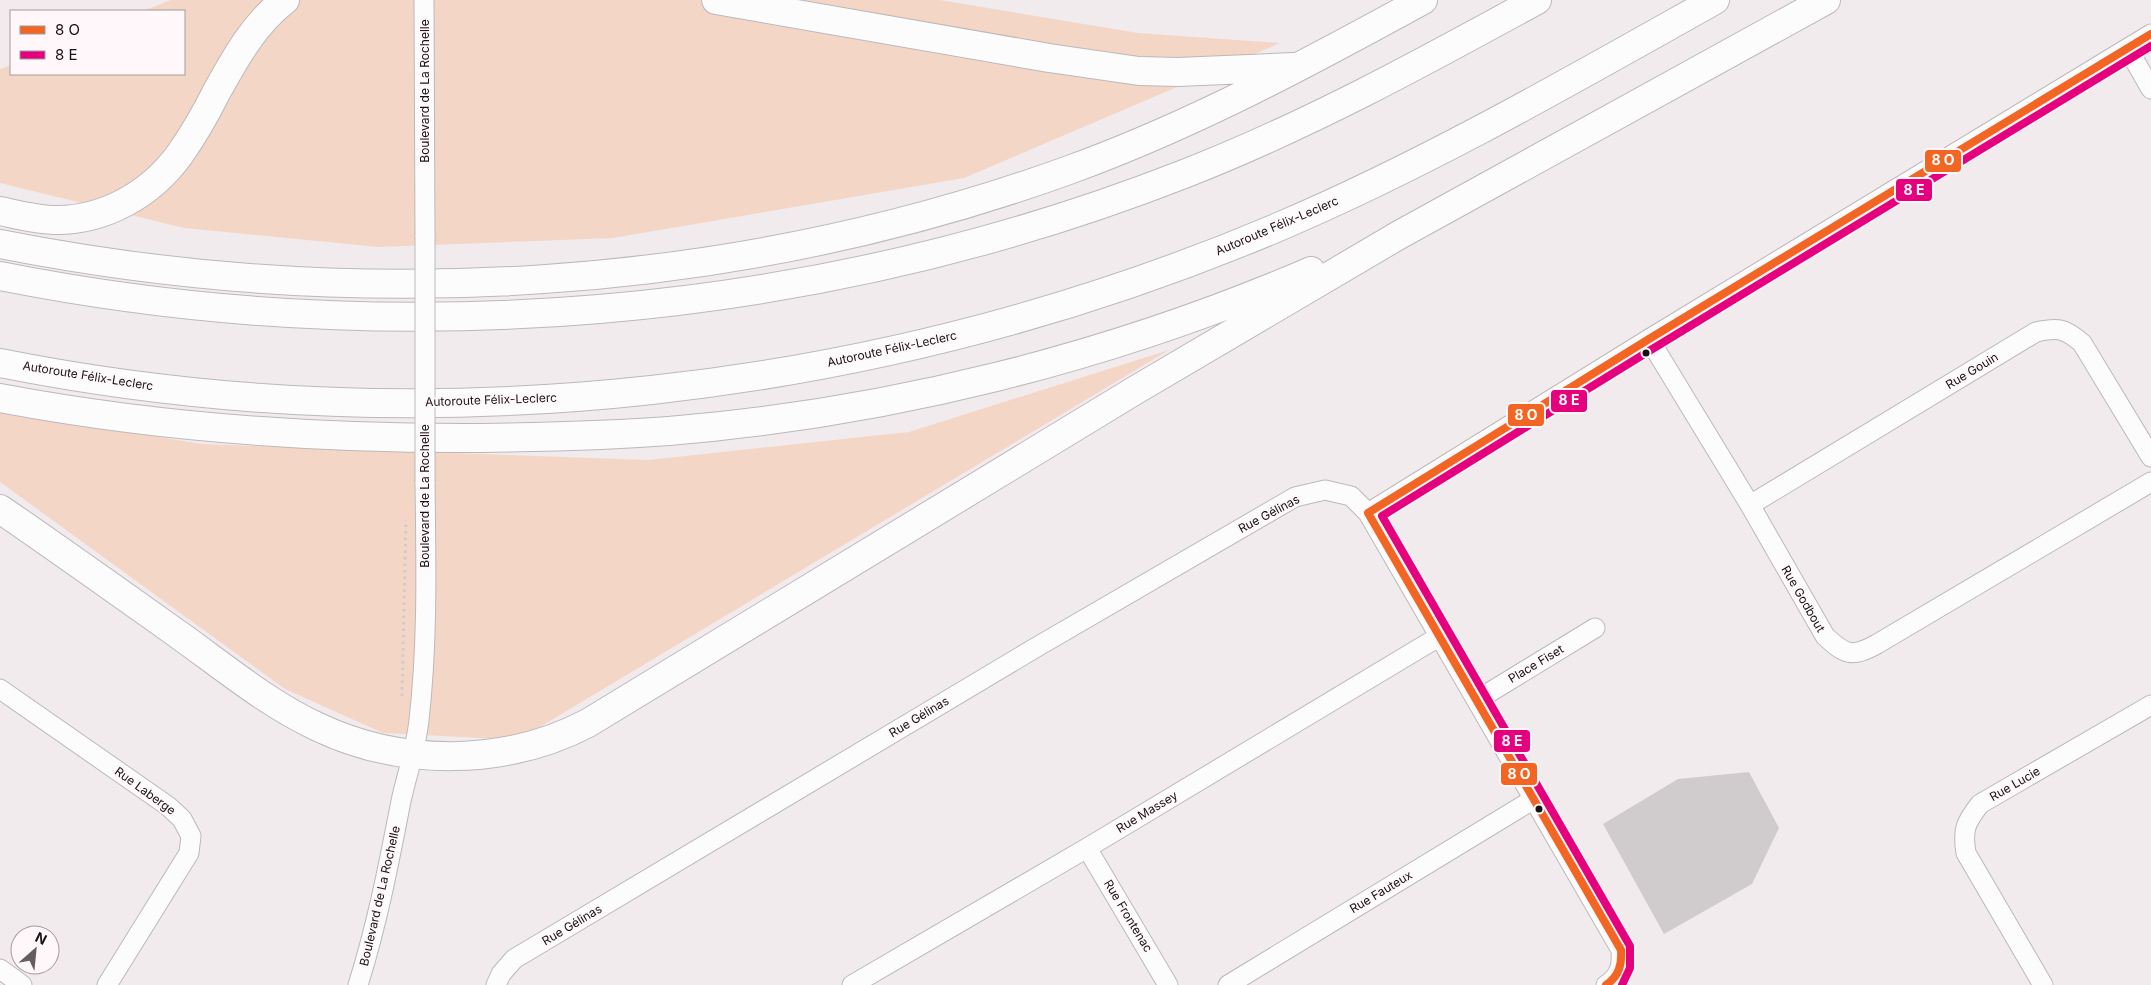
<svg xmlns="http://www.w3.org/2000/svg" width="2151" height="985" font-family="Inter,sans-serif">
	<rect width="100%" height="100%" fill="#f1ebed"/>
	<path fill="#f4d6c6" d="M 171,0 L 940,0 L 1138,33 L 1280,43 L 964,178 L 613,238 L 378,247 L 184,228 L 0,183 L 0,69 L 11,65 L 11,74 L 184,74 L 184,11 L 143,11 Z
		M 1169,350 L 518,740 L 383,733 L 285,689 L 0,482 L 0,410 L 201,444 L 648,460 L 909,432 Z"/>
	<path fill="#d0ccce" d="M 1749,772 L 1779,828 L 1752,884 L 1664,934 L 1603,824 L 1678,779 Z"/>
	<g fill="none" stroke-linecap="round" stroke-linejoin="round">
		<defs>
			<path id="minor" d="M 424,0 L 425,237
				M 2128,49 L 2151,89
				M 1649,339 L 1750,505 L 1825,636 C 1845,655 1852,658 1877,644 L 2151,482
				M 1750,505 L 2036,332 C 2058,327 2064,328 2082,343 L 2151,457
				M 1368,513 L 1649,339 L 2151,34
				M 0,689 L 168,806 L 182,819 L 191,836 L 189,853 L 107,985
				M 1477,700 L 1595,628
				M 1087,848 L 1168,985
				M 0,969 L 22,985
				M 358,985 C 377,925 389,863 401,801 C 407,774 416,748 419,720 C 428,641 426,561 425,482
				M 496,985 L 501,974 L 514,959 L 1035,648 L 1295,497 L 1325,490 L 1351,496 L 1368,513 L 1621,950 C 1622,966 1620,976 1606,985
				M 852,985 L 1087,848 L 1440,636
				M 1228,985 L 1534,799
				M 2043,985 L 1966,853 C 1962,829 1966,822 1980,804 L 2151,705"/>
			<path id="highway" d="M 716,0 L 1049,58 L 1139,71 L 1178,72 L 1293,67
				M 0,211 C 19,215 38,220 57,220 C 106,220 152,193 180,154 C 194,134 206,113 217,91 C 236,57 254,24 285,0
				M 0,244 C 354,314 729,293 1069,170 C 1193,125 1308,63 1423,0
				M 0,276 C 393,354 811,320 1184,174 C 1307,126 1422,63 1537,0
				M 0,363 C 428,448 882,396 1283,225 C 1432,161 1574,79 1715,0
				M 0,398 C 159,428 319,439 481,438 C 544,437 606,436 669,431 C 888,413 1109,358 1311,271
				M 0,509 C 60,550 120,593 179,635 C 224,667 268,704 318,727 C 402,767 506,766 588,723 L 1134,391 L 1399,235 L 1826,0"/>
		</defs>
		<use href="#minor" stroke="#bcb8b9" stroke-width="21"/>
		<use href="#highway" stroke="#bcb8b9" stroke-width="30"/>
		<path stroke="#cdcbcb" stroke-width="3" stroke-dasharray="2.5 4" stroke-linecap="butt" d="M 402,696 L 406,520"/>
		<use href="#minor" stroke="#fdfcfc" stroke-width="19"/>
		<use href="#highway" stroke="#fdfcfc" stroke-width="28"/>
		<defs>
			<path id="minor-bridge" d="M 425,237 L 425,482"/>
		</defs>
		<use href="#minor-bridge" stroke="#bcb8b9" stroke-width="21" stroke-linecap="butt"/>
		<use href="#minor-bridge" stroke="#fdfcfc" stroke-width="19"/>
		<defs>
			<path id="bus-1" d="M 1606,985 C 1619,976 1622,965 1621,950 L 1368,513 L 1649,339 L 2151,34"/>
			<path id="bus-2" d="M 1622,985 L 1630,968 L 1630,946 L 1382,516 L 1654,348 L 2151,46"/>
		</defs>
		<use href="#bus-1" stroke="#fff7f9" stroke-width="11"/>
		<use href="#bus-2" stroke="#fff7f9" stroke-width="11"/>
		<use href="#bus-1" stroke="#f26522" stroke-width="8"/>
		<use href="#bus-2" stroke="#e5007d" stroke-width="8"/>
	</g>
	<g fill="#161314" stroke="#fff7f9" stroke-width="2">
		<circle cx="1646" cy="353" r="4.5"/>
		<circle cx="1539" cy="809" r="4.5"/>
	</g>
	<g text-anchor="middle" stroke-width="4" stroke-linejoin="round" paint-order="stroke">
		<g font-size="12" fill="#161314" stroke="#fff7f9">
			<text transform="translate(425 91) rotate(-90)" y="4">Boulevard de La Rochelle</text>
			<text transform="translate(1277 226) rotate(-23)" y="4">Autoroute Félix-Leclerc</text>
			<text transform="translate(892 349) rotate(-12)" y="4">Autoroute Félix-Leclerc</text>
			<text transform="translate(1972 371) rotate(-31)" y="4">Rue Gouin</text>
			<text transform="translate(88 376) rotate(9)" y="4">Autoroute Félix-Leclerc</text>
			<text transform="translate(491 400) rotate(-2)" y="4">Autoroute Félix-Leclerc</text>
			<text transform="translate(425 496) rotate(-90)" y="4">Boulevard de La Rochelle</text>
			<text transform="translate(1269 514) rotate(-28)" y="4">Rue Gélinas</text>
			<text transform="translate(1803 599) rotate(60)" y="4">Rue Godbout</text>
			<text transform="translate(1536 664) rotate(-31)" y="4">Place Fiset</text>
			<text transform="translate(919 717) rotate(-31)" y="4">Rue Gélinas</text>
			<text transform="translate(2015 784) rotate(-30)" y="4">Rue Lucie</text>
			<text transform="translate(145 791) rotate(36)" y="4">Rue Laberge</text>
			<text transform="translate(1147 812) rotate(-31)" y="4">Rue Massey</text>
			<text transform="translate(1381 892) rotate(-31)" y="4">Rue Fauteux</text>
			<text transform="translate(380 896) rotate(-77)" y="4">Boulevard de La Rochelle</text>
			<text transform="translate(1128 916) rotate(59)" y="4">Rue Frontenac</text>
			<text transform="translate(572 925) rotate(-31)" y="4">Rue Gélinas</text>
		</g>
	</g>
	<g stroke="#fff7f9" stroke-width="2">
		<rect x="1924" y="149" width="38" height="24" rx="5" fill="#f26522"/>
		<rect x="1895" y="178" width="38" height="24" rx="5" fill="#e5007d"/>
		<rect x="1550" y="389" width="38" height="24" rx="5" fill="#e5007d"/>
		<rect x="1507" y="403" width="38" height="24" rx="5" fill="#f26522"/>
		<rect x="1493" y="729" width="38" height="24" rx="5" fill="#e5007d"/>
		<rect x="1500" y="762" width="38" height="24" rx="5" fill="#f26522"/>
	</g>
	<g font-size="14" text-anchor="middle" font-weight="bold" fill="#fff">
		<text x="1943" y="165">8 O</text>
		<text x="1914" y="195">8 E</text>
		<text x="1569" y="405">8 E</text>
		<text x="1526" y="420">8 O</text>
		<text x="1512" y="746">8 E</text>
		<text x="1519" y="779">8 O</text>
	</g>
	<rect x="10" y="10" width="175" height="65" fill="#fff7f9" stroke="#a29c9d"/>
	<rect x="20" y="26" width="25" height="8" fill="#f26522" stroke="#a29c9d"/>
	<text x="55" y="35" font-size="15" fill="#161314">8 O</text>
	<rect x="20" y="51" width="25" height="8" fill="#e5007d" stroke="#a29c9d"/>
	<text x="55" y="60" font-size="15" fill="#161314">8 E</text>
	<g transform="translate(35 950) rotate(27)"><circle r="24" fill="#fff7f9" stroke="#a29c9d"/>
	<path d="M0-4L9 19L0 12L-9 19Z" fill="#635f60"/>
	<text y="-8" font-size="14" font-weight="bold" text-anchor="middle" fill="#161314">N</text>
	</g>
</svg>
